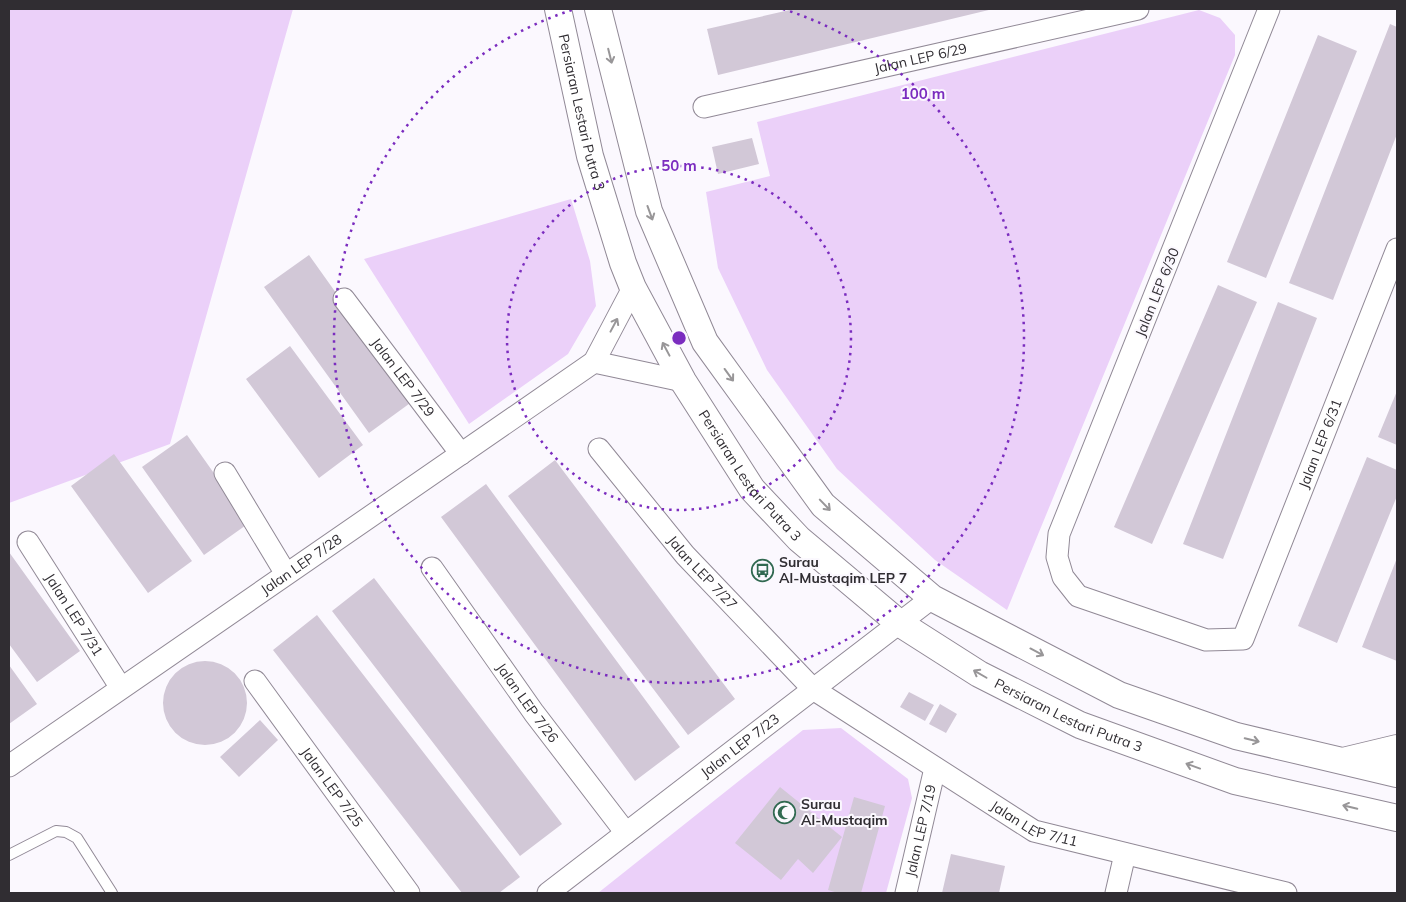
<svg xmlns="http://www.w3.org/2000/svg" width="1406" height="902" font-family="Mulish,sans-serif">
	<rect width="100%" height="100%" fill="#fbf8fe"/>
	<path fill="#ebd0f9" d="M 9,9 L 293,9 L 170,444 L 9,503 Z
		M 1199,10 L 1220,18 L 1235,35 L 1235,55 L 1007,610 L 935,560 L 837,469 L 767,370 L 718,268 L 706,192 L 770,176 L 757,122 Z
		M 571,199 L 590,261 L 596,306 L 568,354 L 469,424 L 364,259 Z
		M 841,728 L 908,779 L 912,798 L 886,893 L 598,893 L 803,730 Z"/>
	<path fill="#d2c8d7" d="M 794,9 L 993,9 L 718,75 L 707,29 Z
		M 1390,24 L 1397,27 L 1397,134 L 1333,300 L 1289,283 Z
		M 1318,35 L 1357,51 L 1266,278 L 1227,262 Z
		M 752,138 L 759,164 L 718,174 L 712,147 Z
		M 309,255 L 413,401 L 369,433 L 264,287 Z
		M 1218,285 L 1257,302 L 1152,544 L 1114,527 Z
		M 1278,302 L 1317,318 L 1223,559 L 1183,544 Z
		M 290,346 L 363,445 L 319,478 L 246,379 Z
		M 1397,391 L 1397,445 L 1378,437 Z
		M 187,435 L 249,523 L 204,555 L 142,467 Z
		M 114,454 L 192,561 L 148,593 L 71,486 Z
		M 1367,457 L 1397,470 L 1397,496 L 1337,643 L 1298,626 Z
		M 555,460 L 735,699 L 688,735 L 508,496 Z
		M 486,484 L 680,747 L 635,781 L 441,517 Z
		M 9,552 L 80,651 L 37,682 L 9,644 Z
		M 1397,558 L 1397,661 L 1362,647 Z
		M 374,578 L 562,824 L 520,856 L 332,611 Z
		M 317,615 L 520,877 L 499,893 L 462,893 L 273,650 Z
		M163 703a42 42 0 1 1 84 0a42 42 0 1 1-84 0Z
		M 9,665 L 37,704 L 9,724 Z
		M 909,692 L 934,705 L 925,721 L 900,707 Z
		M 940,704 L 957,714 L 946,733 L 929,724 Z
		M 260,720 L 278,740 L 239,777 L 220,757 Z
		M 780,787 L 842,837 L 813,873 L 798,859 L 781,880 L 735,843 Z
		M 854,797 L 885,806 L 861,893 L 838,893 L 828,890 Z
		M 951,854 L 1005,866 L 999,893 L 942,893 Z"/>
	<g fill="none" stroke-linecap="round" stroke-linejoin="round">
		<defs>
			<path id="service" d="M 9,855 L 56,831 L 66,832 L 77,838 L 112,893"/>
			<g id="minor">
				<path id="s1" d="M 1269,9 L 1059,534 L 1057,557 L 1063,577 L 1078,596 L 1206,640 L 1243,639 L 1397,249"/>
				<path id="s2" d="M 704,107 L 1138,9"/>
				<path id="s3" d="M 344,299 L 461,454"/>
				<path d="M 594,362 L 683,381"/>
				<path id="s4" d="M 599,449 L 685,555 L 813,689 L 1034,831 L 1286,893"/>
				<path d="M 225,473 L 286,574"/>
				<path id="s5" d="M 28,542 L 121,688"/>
				<path id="s6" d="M 432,568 L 534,713 L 626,833"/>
				<path id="s7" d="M 255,681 L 409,893"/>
				<path id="s8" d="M 9,766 L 594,362 L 633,288"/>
				<path id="s9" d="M 548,893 L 932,598"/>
				<path id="s10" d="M 906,893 L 935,768"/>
				<path d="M 1116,893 L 1125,854"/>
			</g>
			<g id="tertiary">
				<path id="s11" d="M 558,9 L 590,156 L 623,263 L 633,288 L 683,381 L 752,489 L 799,539 L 899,623 L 979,674 L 1080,725 L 1235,781 L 1397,818"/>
				<path d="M 598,9 L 649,211 L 705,342 L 823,505 L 932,598 L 1119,695 L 1236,736 L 1397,774"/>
				<path d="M 1347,760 L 1397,748"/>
			</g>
		</defs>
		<use href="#service" stroke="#918996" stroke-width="12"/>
		<use href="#minor" stroke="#918996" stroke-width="23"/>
		<use href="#tertiary" stroke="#918996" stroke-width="28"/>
		<use href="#service" stroke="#fff" stroke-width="10"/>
		<use href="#minor" stroke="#fff" stroke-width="21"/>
		<use href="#tertiary" stroke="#fff" stroke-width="26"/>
	</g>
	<defs><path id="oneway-shaft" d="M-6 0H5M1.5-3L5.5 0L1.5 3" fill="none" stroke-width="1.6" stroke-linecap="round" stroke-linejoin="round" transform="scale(1.25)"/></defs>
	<g stroke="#989698">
		<use href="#oneway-shaft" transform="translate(610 56) rotate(76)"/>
		<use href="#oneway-shaft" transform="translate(650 213) rotate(70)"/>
		<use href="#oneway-shaft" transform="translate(614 325) rotate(-62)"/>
		<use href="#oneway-shaft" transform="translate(666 349) rotate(-118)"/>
		<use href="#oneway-shaft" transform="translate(729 375) rotate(54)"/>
		<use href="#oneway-shaft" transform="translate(825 505) rotate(46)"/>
		<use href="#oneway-shaft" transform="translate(1037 652) rotate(28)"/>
		<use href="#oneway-shaft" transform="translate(980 674) rotate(-150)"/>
		<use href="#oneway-shaft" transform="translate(1252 740) rotate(13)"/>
		<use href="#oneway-shaft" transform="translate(1193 766) rotate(-160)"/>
		<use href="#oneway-shaft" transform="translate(1350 807) rotate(-167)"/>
	</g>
	<g fill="none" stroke="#7b2cbf" stroke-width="2.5" stroke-dasharray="2.5 5">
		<circle cx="679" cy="338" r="172"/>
		<path d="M783 9A345 345 0 1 1 575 9"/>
	</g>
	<defs>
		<symbol id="bus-ring" viewBox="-11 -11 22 22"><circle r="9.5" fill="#fbf8fe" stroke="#316951" stroke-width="1.5"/><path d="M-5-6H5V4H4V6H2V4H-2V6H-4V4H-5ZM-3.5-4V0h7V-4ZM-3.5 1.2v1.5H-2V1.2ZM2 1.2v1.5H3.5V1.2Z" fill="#316951"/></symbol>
		<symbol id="mosque-ring" viewBox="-11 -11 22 22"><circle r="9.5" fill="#fbf8fe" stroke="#316951" stroke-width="1.5"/><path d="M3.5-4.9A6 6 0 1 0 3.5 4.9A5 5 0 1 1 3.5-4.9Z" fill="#316951"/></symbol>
	</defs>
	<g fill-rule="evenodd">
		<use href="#bus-ring" x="750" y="558" width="25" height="25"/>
		<use href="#mosque-ring" x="772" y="800" width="25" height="25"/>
	</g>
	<g text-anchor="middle" stroke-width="4" stroke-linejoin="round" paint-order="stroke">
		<g font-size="14" fill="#302d32" stroke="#fbf8fe">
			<text dy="5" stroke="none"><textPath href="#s2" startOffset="222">Jalan LEP 6/29</textPath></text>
			<text dy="5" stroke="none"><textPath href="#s11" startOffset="106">Persiaran Lestari Putra 3</textPath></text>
			<text transform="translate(1157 292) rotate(-68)" y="5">Jalan LEP 6/30</text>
			<text dy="5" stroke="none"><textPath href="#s3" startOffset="98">Jalan LEP 7/29</textPath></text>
			<text dy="5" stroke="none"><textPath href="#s1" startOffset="1016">Jalan LEP 6/31</textPath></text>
			<text dy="5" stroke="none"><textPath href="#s11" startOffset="511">Persiaran Lestari Putra 3</textPath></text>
			<text dy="5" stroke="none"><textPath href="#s8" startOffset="355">Jalan LEP 7/28</textPath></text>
			<text dy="5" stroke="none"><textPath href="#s4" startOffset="161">Jalan LEP 7/27</textPath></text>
			<text dy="5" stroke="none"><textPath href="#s5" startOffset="86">Jalan LEP 7/31</textPath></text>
			<text dy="5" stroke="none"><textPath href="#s6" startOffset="165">Jalan LEP 7/26</textPath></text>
			<text dy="5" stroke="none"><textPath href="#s11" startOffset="916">Persiaran Lestari Putra 3</textPath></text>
			<text dy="5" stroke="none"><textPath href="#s9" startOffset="242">Jalan LEP 7/23</textPath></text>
			<text dy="5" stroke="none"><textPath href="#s7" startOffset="131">Jalan LEP 7/25</textPath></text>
			<text dy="5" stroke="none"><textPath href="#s4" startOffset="582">Jalan LEP 7/11</textPath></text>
			<text dy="5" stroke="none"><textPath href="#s10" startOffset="64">Jalan LEP 7/19</textPath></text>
		</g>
		<g font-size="14" font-weight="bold" fill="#302d32" stroke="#fbf8fe" text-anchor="start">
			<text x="779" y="567">Surau<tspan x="779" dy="16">Al-Mustaqim LEP 7</tspan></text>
			<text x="801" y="809">Surau<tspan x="801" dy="16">Al-Mustaqim</tspan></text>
		</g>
	</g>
	<circle cx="679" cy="338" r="8" fill="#7b2cbf" stroke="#fbf8fe" stroke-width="2.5"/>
	<g font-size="15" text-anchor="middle" font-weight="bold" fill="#7b2cbf" stroke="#fbf8fe" stroke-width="4" stroke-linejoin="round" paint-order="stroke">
		<text x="923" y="99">100 m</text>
		<text x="679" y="171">50 m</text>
	</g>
	<rect width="1406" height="902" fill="none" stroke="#302d32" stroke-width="20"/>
</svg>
